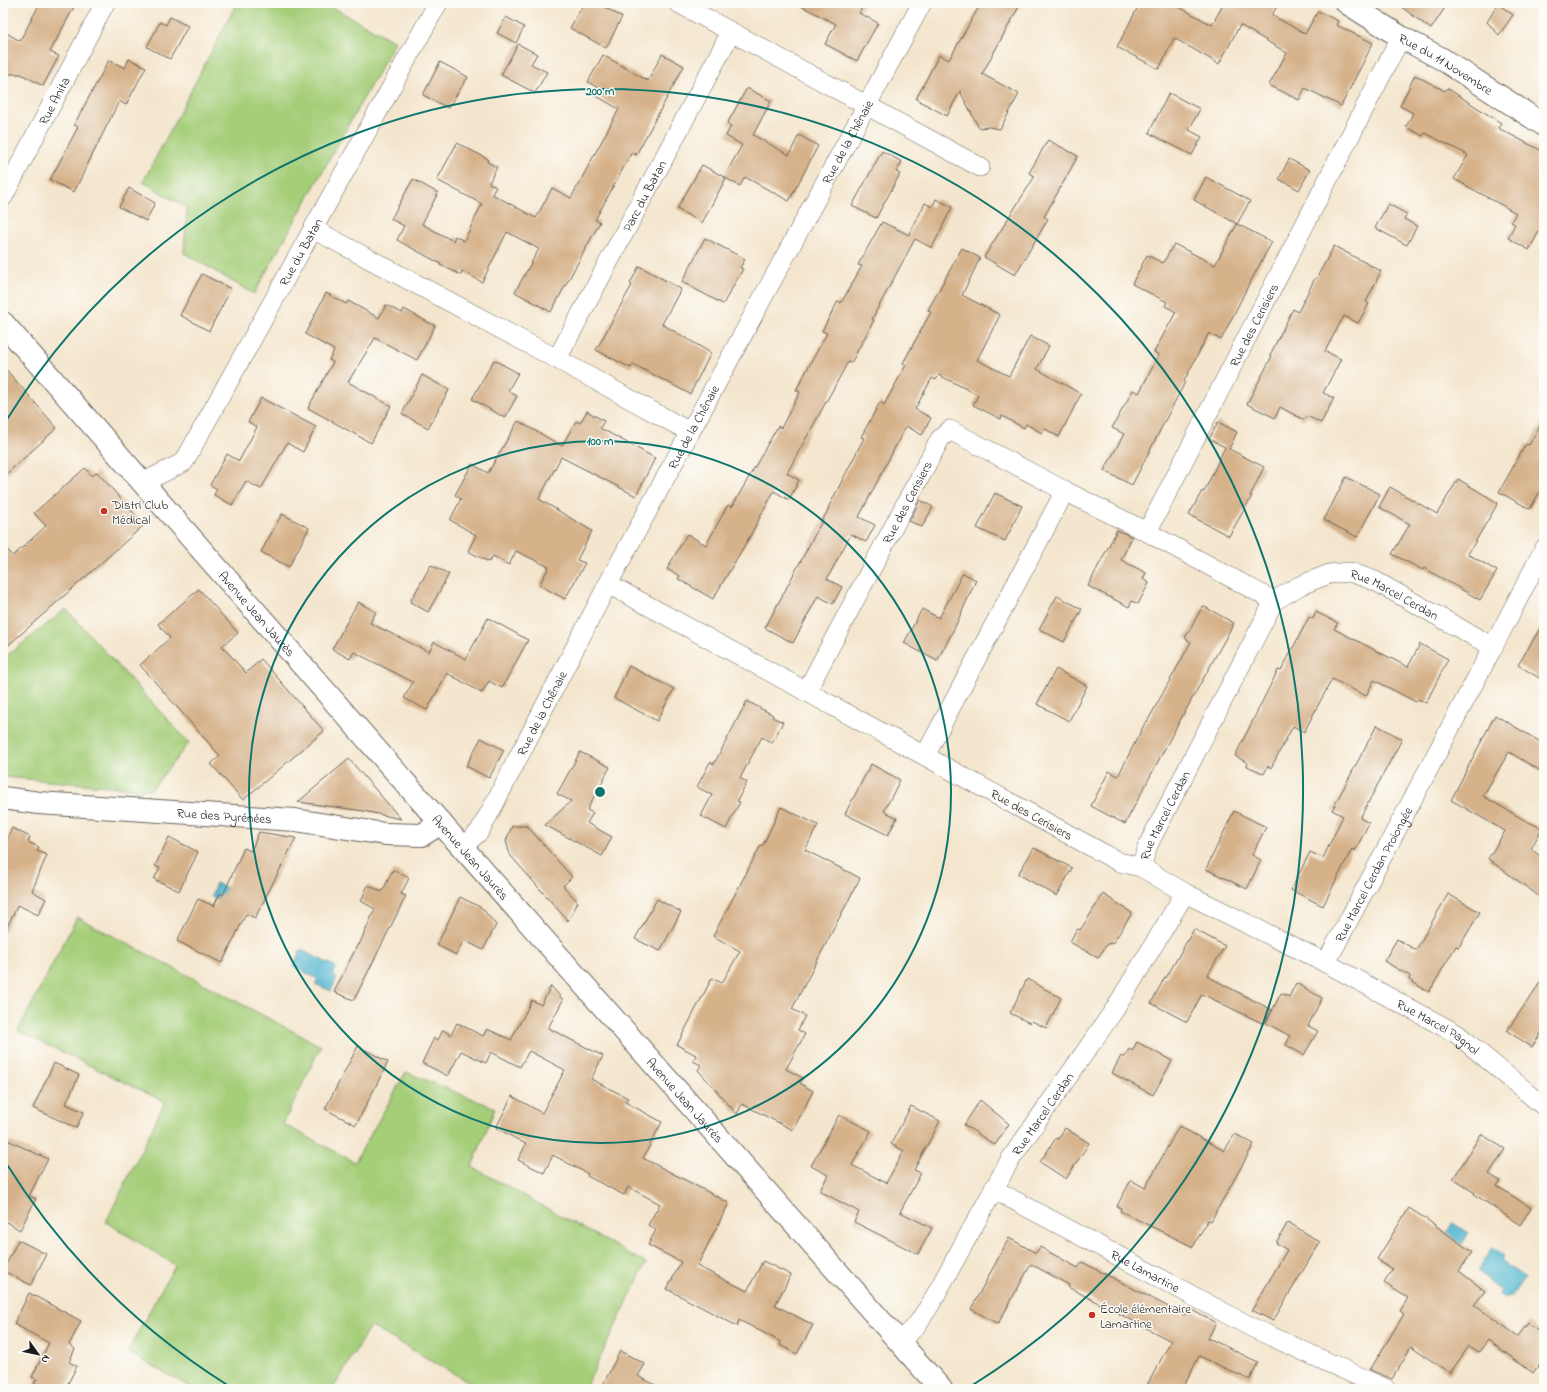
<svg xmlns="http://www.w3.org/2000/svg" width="1547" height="1392" font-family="'Indie Flower',sans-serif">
	<rect width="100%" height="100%" fill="#fdfcf7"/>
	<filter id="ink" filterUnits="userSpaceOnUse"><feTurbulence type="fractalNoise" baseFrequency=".025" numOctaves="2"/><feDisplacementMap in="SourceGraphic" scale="8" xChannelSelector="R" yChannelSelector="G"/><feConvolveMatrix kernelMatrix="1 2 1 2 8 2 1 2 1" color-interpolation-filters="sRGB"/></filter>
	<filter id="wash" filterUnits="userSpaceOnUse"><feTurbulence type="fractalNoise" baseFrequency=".012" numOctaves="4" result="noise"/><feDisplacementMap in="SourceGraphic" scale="16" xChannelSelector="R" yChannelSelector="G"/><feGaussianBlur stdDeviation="0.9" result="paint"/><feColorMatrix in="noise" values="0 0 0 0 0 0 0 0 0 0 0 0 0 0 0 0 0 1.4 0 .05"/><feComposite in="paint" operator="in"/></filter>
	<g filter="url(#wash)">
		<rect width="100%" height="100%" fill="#f4e6ce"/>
		<path fill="#a5ce79" stroke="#60754a" d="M 237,3 L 325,3 L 395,42 L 254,294 L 184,253 L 187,208 L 143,182 Z
			M 66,609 L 189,743 L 151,790 L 3,777 L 3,659 Z
			M 77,917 L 321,1046 L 283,1124 L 355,1162 L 406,1072 L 495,1108 L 472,1167 L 646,1263 L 585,1389 L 481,1389 L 370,1326 L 333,1389 L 194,1389 L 127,1352 L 175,1265 L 106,1222 L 165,1102 L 18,1031 Z"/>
		<path fill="#4fb6ce" stroke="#366975" d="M 216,883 L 249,897 L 237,907 L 211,896 Z
			M 301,950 L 336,967 L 332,975 L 337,978 L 331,991 L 315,984 L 318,979 L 293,966 Z
			M 1453,1223 L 1469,1233 L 1446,1268 L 1434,1253 Z
			M 1493,1248 L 1503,1255 L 1501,1261 L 1525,1278 L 1511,1297 L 1508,1295 L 1507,1297 L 1502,1298 L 1499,1295 L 1501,1290 L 1477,1271 Z"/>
		<g id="blocks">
			<path fill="#d6b28b" d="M 40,3 L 76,3 L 50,52 L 59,56 L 43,86 L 21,74 L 3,74 L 3,31 L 20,41 Z
				M 584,3 L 597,3 L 622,17 L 606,48 L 570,28 Z
				M 795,3 L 841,3 L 844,5 L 851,3 L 865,3 L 859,13 L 878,23 L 857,61 L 825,44 L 836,24 Z
				M 981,3 L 1021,3 L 982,74 L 1019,94 L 1000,129 L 989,127 L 979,128 L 960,91 L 947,116 L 916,99 L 939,55 L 949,60 Z
				M 1140,3 L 1172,3 L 1212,25 L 1224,3 L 1279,3 L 1272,15 L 1305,34 L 1318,11 L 1338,21 L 1336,25 L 1373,43 L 1341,106 L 1305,88 L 1299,100 L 1269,85 L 1287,53 L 1240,25 L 1219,64 L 1174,38 L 1159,69 L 1117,47 Z
				M 1396,3 L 1448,3 L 1431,29 Z
				M 1498,4 L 1513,15 L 1499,35 L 1487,22 Z
				M 170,17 L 188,26 L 170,59 L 147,47 L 160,22 L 166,25 Z
				M 506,17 L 524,27 L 516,43 L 497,33 Z
				M 518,44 L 537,54 L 531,64 L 547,72 L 535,93 L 501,75 Z
				M 662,54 L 684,66 L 636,155 L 632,152 L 595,220 L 600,222 L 551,312 L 515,292 L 539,249 L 507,232 L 482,282 L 462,271 L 461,275 L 449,269 L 440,265 L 441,264 L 397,240 L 404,226 L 391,219 L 413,179 L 438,193 L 422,224 L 453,241 L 455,236 L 464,241 L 482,204 L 437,180 L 457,143 L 488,159 L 487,162 L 497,167 L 489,183 L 496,187 L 492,194 L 536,218 L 552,188 L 571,198 L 619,109 L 593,94 L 597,87 L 588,82 L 603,55 L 648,81 Z
				M 129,59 L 146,67 L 126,105 L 119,101 L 74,192 L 50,180 L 78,127 L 74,125 L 109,60 L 125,68 Z
				M 440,62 L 468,77 L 448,108 L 423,95 Z
				M 1415,75 L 1445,91 L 1447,88 L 1501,123 L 1498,128 L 1544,152 L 1544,222 L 1529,250 L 1508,238 L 1515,224 L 1511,222 L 1516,213 L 1454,179 L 1468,155 L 1425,133 L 1423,136 L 1406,127 L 1413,113 L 1400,106 Z
				M 747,88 L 771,101 L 753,135 L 789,155 L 799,135 L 818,146 L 789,201 L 745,177 L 740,186 L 724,177 L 742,145 L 726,136 L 731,126 L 727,124 Z
				M 1169,93 L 1200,109 L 1189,130 L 1202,137 L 1192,155 L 1149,133 Z
				M 1048,140 L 1078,156 L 1044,217 L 1048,219 L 1015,275 L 984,257 L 1035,176 L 1029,173 Z
				M 882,151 L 902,162 L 896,172 L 900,174 L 876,218 L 852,206 Z
				M 1289,159 L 1310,170 L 1299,190 L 1279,179 Z
				M 702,165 L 726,178 L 702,223 L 677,209 Z
				M 1206,177 L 1250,201 L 1237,224 L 1194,200 Z
				M 129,188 L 155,203 L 146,221 L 119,207 Z
				M 936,199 L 952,207 L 932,248 L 915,239 L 872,319 L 874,320 L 851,363 L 848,362 L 787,473 L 799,480 L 789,500 L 774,491 L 749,538 L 713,599 L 678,579 L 680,576 L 667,569 L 687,534 L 706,545 L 728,505 L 732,507 L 778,426 L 781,428 L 800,392 L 796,390 L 827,333 L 822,331 L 838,301 L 841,303 L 862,266 L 858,265 L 882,222 L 909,235 L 925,203 L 932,207 Z
				M 1388,204 L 1407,214 L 1404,219 L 1417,226 L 1407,245 L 1375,228 Z
				M 1237,224 L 1272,242 L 1249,284 L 1221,340 L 1209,333 L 1184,381 L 1185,382 L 1132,485 L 1104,471 L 1124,434 L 1112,428 L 1133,390 L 1139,393 L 1159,355 L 1154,352 L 1176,312 L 1165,306 L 1167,302 L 1132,284 L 1147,255 L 1163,263 L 1174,244 L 1215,265 Z
				M 705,238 L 745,259 L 740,268 L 743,269 L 723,304 L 682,282 Z
				M 1334,246 L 1381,271 L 1366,302 L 1369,304 L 1358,323 L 1344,316 L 1325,351 L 1341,359 L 1323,393 L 1334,398 L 1321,423 L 1307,416 L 1304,420 L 1280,407 L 1275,418 L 1247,404 L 1272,356 L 1270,355 L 1293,309 L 1298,312 L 1315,278 L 1316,279 Z
				M 962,248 L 980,258 L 962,295 L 1000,315 L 977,360 L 1009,376 L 1030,336 L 1049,346 L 1037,369 L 1081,394 L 1059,437 L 1044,428 L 1042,433 L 1026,424 L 1024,428 L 1002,416 L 1001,419 L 973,405 L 978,395 L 939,375 L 936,380 L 932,378 L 915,409 L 931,418 L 922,435 L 906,426 L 859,517 L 875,525 L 866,542 L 851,534 L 827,579 L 842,587 L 833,604 L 818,596 L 793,643 L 765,628 L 829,508 L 828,508 L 864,438 L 861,437 L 880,402 L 884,405 L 906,365 L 903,363 L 931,312 L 928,310 Z
				M 639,266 L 681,289 L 662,324 L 711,353 L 690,394 L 633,364 L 631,368 L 596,350 L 632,285 L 630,284 Z
				M 202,274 L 231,289 L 209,331 L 180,315 Z
				M 326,293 L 346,304 L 348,301 L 379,318 L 386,305 L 402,313 L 404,309 L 435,326 L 417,360 L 375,338 L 348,382 L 391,406 L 371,443 L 308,408 L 333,362 L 329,360 L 334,350 L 305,334 Z
				M 494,360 L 518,373 L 508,391 L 517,396 L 505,418 L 472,399 Z
				M 3,366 L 57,428 L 3,477 Z
				M 422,375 L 449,390 L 428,428 L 402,414 Z
				M 261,398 L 316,427 L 303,452 L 287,443 L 261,489 L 246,481 L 232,505 L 214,495 L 217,489 L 210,485 L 227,454 L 239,461 L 257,427 L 248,422 Z
				M 587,411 L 604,421 L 600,428 L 655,458 L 636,496 L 561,457 L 539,499 L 592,531 L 577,560 L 585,563 L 565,599 L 539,585 L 549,567 L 516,551 L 509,565 L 493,556 L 489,562 L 468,551 L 476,535 L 450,520 L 461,499 L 455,495 L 472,464 L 488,473 L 518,421 L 562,446 L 576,421 L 580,423 Z
				M 1544,419 L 1544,484 L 1530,509 L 1499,492 L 1526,444 L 1529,445 Z
				M 1218,422 L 1237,432 L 1229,449 L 1264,467 L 1250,496 L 1252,496 L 1229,536 L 1189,515 L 1202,491 L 1204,492 L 1225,447 L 1209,439 Z
				M 85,468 L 92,476 L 97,472 L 144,525 L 3,650 L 3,545 L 13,556 L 46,526 L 34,513 Z
				M 1346,477 L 1380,494 L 1357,537 L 1324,520 Z
				M 1458,479 L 1498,503 L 1468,554 L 1497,571 L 1480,600 L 1424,568 L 1423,570 L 1392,554 L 1410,524 L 1379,507 L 1390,487 L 1437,514 Z
				M 995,493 L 1022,506 L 1005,541 L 977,528 Z
				M 920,500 L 933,507 L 922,527 L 909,521 Z
				M 282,514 L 309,528 L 289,567 L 261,552 Z
				M 1117,530 L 1132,537 L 1121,560 L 1146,573 L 1143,579 L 1149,583 L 1138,604 L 1132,601 L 1129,607 L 1088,586 Z
				M 431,565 L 449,574 L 428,612 L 410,602 Z
				M 963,573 L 976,580 L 955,627 L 937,661 L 904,643 L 922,609 L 939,618 Z
				M 199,589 L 238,633 L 222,646 L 246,673 L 261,659 L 324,731 L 243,800 L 211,764 L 220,756 L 140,665 L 170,638 L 158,624 Z
				M 1057,596 L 1082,609 L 1064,642 L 1039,629 Z
				M 358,602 L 376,612 L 370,623 L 429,652 L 434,642 L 466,659 L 488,618 L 528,640 L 502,688 L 489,681 L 482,693 L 447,673 L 427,710 L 404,698 L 413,682 L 354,652 L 350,659 L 332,649 Z
				M 1203,606 L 1234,623 L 1172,735 L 1125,824 L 1091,806 L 1109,771 L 1118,776 L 1146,721 L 1147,722 L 1191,642 L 1185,638 Z
				M 1316,612 L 1338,623 L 1334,629 L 1408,667 L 1420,644 L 1448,659 L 1426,703 L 1418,699 L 1416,702 L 1374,680 L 1366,696 L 1332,679 L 1304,732 L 1293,726 L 1271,768 L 1268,766 L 1264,774 L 1247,766 L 1248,763 L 1235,756 L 1278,670 L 1281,671 L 1309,617 L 1313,619 Z
				M 1544,622 L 1544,681 L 1518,665 Z
				M 629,666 L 674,689 L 657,721 L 614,698 Z
				M 1056,669 L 1087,686 L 1069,721 L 1037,704 Z
				M 747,701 L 773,715 L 772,717 L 783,722 L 772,743 L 762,737 L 740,778 L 747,782 L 737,801 L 740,802 L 726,829 L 701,816 L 712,795 L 697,787 L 710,762 L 714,764 Z
				M 1495,715 L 1544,744 L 1544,773 L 1509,752 L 1483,796 L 1526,821 L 1542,828 L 1531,849 L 1544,859 L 1544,900 L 1488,859 L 1505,831 L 1451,800 Z
				M 1377,725 L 1402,739 L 1360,818 L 1369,823 L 1355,851 L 1352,849 L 1323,906 L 1291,890 L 1310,852 L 1323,858 L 1343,816 L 1332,810 Z
				M 481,738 L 504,750 L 489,778 L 466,766 Z
				M 580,752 L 610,767 L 587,810 L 593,813 L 587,823 L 612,837 L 602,856 L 545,825 L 571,801 L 557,794 Z
				M 349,759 L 361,773 L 401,819 L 364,811 L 298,802 Z
				M 871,764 L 900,780 L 884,811 L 897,818 L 888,835 L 845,814 Z
				M 781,807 L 818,825 L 805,850 L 860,878 L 792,1009 L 805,1016 L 798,1030 L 805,1034 L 786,1069 L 803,1078 L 800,1083 L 813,1091 L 793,1130 L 742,1104 L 737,1114 L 698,1070 L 701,1065 L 693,1061 L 696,1055 L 677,1045 L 712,978 L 722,983 L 740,951 L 713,936 L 761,845 L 763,845 Z
				M 1234,811 L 1266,827 L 1252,855 L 1261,860 L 1247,889 L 1206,869 Z
				M 512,826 L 527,826 L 572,877 L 563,886 L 578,902 L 568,921 L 510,855 L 506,841 Z
				M 12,828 L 30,837 L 28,842 L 39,847 L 37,851 L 47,855 L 32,891 L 46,899 L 38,915 L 18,905 L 3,935 L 3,847 Z
				M 259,832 L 296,838 L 255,918 L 246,914 L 222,963 L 177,941 L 198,899 L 214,906 L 220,893 L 223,895 L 244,848 L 251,851 Z
				M 169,837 L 198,852 L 179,891 L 154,879 L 160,868 L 155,866 Z
				M 1034,848 L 1072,868 L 1057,896 L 1018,874 Z
				M 393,870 L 409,878 L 401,894 L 406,896 L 354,1000 L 334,992 L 358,944 L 359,945 L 375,909 L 361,901 L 368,885 L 382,892 Z
				M 1103,894 L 1132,913 L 1113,943 L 1107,944 L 1098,958 L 1070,942 L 1076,930 L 1081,929 Z
				M 1448,894 L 1480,912 L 1459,947 L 1456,946 L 1429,992 L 1409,980 L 1410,976 L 1384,961 L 1397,939 L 1416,950 Z
				M 460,897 L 482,908 L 496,925 L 483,950 L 464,940 L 456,955 L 437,945 Z
				M 657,899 L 681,912 L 660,951 L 635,939 Z
				M 1194,929 L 1225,946 L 1207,976 L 1272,1010 L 1264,1024 L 1202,994 L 1187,1022 L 1151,1003 L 1165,977 L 1166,978 Z
				M 1544,977 L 1544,1029 L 1532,1047 L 1507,1031 Z
				M 1027,979 L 1061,998 L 1046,1028 L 1032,1021 L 1030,1023 L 1010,1013 Z
				M 1296,983 L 1322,998 L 1308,1026 L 1318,1031 L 1304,1055 L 1286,1045 L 1290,1036 L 1266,1023 L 1281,993 L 1289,997 Z
				M 551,986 L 563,1000 L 548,1028 L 603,1056 L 591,1079 L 628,1098 L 625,1102 L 662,1122 L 643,1158 L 729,1203 L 697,1266 L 747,1291 L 763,1261 L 791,1275 L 775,1305 L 813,1325 L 797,1354 L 780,1345 L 781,1342 L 739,1320 L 737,1326 L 667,1289 L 681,1262 L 648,1245 L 656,1230 L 648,1225 L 660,1204 L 628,1187 L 624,1195 L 587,1176 L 588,1174 L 553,1155 L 544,1173 L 518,1160 L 526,1144 L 496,1128 L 512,1096 L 542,1113 L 565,1070 L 529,1051 L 520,1067 L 491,1052 L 486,1063 L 461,1051 L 448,1076 L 422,1063 L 434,1038 L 438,1040 L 443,1030 L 451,1035 L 457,1023 L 483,1036 L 487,1029 L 511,1040 L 532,1000 L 541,1005 Z
				M 1137,1042 L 1172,1061 L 1153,1095 L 1112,1073 L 1121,1056 L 1124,1058 L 1129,1049 L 1132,1051 Z
				M 358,1046 L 388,1062 L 356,1125 L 325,1109 Z
				M 54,1063 L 79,1075 L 66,1104 L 84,1112 L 76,1128 L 33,1108 Z
				M 980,1100 L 1009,1124 L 995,1145 L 964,1125 Z
				M 911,1106 L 940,1121 L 914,1170 L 921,1173 L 900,1212 L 932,1228 L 918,1254 L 854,1222 L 859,1212 L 820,1191 L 828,1175 L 811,1166 L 839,1115 L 871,1131 L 852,1165 L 886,1183 L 904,1151 L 891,1144 Z
				M 1179,1126 L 1224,1151 L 1235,1134 L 1254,1144 L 1211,1221 L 1208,1220 L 1193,1247 L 1120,1211 L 1121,1208 L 1117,1206 L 1131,1180 L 1145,1188 Z
				M 1065,1128 L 1089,1143 L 1066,1179 L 1040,1162 L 1056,1138 L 1058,1139 Z
				M 1481,1134 L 1505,1149 L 1489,1174 L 1500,1181 L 1497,1186 L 1531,1208 L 1520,1225 L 1474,1194 L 1475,1193 L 1453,1179 Z
				M 3,1138 L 48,1159 L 29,1196 L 36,1199 L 20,1230 L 3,1220 Z
				M 1409,1208 L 1435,1225 L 1472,1252 L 1459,1271 L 1485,1291 L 1474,1305 L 1518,1336 L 1528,1323 L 1544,1334 L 1544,1358 L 1533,1373 L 1488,1340 L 1479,1352 L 1469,1346 L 1450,1373 L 1411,1347 L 1392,1379 L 1370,1370 L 1404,1314 L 1400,1311 L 1408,1298 L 1384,1283 L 1393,1269 L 1377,1259 Z
				M 1288,1222 L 1320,1242 L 1273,1321 L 1252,1310 L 1287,1250 L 1276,1243 Z
				M 1009,1238 L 1036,1253 L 1040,1247 L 1078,1268 L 1082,1262 L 1184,1315 L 1188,1308 L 1216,1323 L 1208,1338 L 1258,1362 L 1250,1380 L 1199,1356 L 1182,1389 L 1145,1389 L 1171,1341 L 1068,1287 L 1069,1285 L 1031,1264 L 998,1324 L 971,1309 Z
				M 18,1240 L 46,1254 L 31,1285 L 3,1271 Z
				M 29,1293 L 81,1321 L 69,1345 L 75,1349 L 69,1362 L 77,1366 L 65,1389 L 45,1389 L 34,1383 L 37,1379 L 32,1377 L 49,1343 L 14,1324 Z
				M 620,1351 L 645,1364 L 638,1376 L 663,1389 L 601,1389 Z"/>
		</g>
	</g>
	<g filter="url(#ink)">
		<use href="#blocks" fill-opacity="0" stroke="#68635a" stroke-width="1"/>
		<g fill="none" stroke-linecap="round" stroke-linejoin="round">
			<defs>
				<g id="street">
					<path d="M 678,3 L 980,167"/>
					<path id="s1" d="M 3,197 L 105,3"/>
					<path d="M 313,229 L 557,359 L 690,432"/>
					<path id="s2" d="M 557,359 L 731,32"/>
					<path id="s3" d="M 144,482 L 184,462 L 438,3"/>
					<path d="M 1147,532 L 1274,601"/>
					<path d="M 608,584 L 925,756"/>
					<path id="s4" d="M 806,692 L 940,439 L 950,430 L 1065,491"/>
					<path id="s5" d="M 462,847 L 479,832 L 490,812 L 608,584 L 922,3"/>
					<path id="s6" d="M 1141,867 L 1119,862 L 925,756 L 1065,491 L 1147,532 L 1401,37"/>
					<path id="s7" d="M 1185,893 L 1326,963 L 1493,647"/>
					<path id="s8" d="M 1326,963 L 1457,1034 L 1541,1104 L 1544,1103"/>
					<path id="s9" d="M 993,1189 L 1253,1328 L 1386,1389"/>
					<path id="s10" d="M 900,1342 L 916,1326 L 930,1305 L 1010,1160 L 1115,1009 L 1185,893 L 1141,867 L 1148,845 L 1274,601 L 1299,586 L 1329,574 L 1350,572 L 1375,581 L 1493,647 L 1544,549"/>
				</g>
				<g id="secondary">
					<path id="s11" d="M 1347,3 L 1401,37 L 1442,59 L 1544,125"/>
					<path id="s12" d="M 3,798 L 39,803 L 295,820 L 385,834 L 422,835 L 441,823"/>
				</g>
				<g id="primary">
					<path id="s13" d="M 3,323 L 416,795 L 941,1389"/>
				</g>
			</defs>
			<use href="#street" stroke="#68635a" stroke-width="20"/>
			<use href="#secondary" stroke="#68635a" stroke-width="24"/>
			<use href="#primary" stroke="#68635a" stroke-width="24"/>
			<use href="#street" stroke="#fff" stroke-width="19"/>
			<use href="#secondary" stroke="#fff" stroke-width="22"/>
			<use href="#primary" stroke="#fff" stroke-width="22"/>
		</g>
	</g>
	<g fill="none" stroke="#0f766e" stroke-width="2">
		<circle cx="600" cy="792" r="351"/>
		<path d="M229 1386A701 701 0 0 1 6 1163M6 421A701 701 0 1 1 971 1386"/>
	</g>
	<g fill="#c8321e" stroke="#fdfcf7" stroke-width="1.5">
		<circle cx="104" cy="511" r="4"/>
		<circle cx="1092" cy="1315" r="4"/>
	</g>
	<g text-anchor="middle" stroke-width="3" stroke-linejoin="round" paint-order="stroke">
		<g font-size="13" fill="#1c1c1c" stroke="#fdfcf7">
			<text dy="5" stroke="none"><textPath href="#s11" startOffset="116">Rue du 11 Novembre</textPath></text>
			<text dy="5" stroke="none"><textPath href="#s1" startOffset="109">Rue Anita</textPath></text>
			<text dy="5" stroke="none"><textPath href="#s5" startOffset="805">Rue de la Chênaie</textPath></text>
			<text dy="5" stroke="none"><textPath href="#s2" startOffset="185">Parc du Batan</textPath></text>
			<text dy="5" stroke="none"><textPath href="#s3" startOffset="285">Rue du Batan</textPath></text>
			<text dy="5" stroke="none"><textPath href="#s6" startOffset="868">Rue des Cerisiers</textPath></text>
			<text dy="5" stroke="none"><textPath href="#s5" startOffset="481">Rue de la Chênaie</textPath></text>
			<text dy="5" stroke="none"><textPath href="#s4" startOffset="215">Rue des Cerisiers</textPath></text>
			<text dy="5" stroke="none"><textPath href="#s10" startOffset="1014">Rue Marcel Cerdan</textPath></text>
			<text dy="5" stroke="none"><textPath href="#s13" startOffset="386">Avenue Jean Jaurès</textPath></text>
			<text dy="5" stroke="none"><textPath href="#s5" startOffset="157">Rue de la Chênaie</textPath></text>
			<text transform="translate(1032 814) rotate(29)" y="5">Rue des Cerisiers</text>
			<text dy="5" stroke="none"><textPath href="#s12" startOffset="222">Rue des Pyrénées</textPath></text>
			<text dy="5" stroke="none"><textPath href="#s10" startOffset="641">Rue Marcel Cerdan</textPath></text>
			<text dy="5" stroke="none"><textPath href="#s13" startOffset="710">Avenue Jean Jaurès</textPath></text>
			<text dy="5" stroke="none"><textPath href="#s7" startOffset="258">Rue Marcel Cerdan Prolongée</textPath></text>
			<text dy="5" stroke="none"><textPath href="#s8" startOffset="129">Rue Marcel Pagnol</textPath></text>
			<text dy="5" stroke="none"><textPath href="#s13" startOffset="1034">Avenue Jean Jaurès</textPath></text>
			<text dy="5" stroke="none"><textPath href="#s10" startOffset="270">Rue Marcel Cerdan</textPath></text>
			<text dy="5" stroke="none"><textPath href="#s9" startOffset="173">Rue Lamartine</textPath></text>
		</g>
		<g font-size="13" fill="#1c1c1c" stroke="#fdfcf7" text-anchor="start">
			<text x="112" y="509">Distri Club<tspan x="112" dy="15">Médical</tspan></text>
			<text x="1100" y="1313">École élémentaire<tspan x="1100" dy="15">Lamartine</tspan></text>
		</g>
	</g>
	<circle cx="600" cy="792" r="6" fill="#0f766e" stroke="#fdfcf7" stroke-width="2"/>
	<g font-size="12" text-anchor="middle" font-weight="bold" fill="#0f766e" stroke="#fdfcf7" stroke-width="3" stroke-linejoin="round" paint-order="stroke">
		<text x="600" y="95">200 m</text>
		<text x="600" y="445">100 m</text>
	</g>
	<rect width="1547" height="1392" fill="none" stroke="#fdfcf7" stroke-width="16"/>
	<g transform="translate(38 1354) rotate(123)" stroke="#fdfcf7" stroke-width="3" paint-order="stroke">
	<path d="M0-3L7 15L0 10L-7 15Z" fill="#1c1c1c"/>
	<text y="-6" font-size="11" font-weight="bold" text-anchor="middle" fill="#1c1c1c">N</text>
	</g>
</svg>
